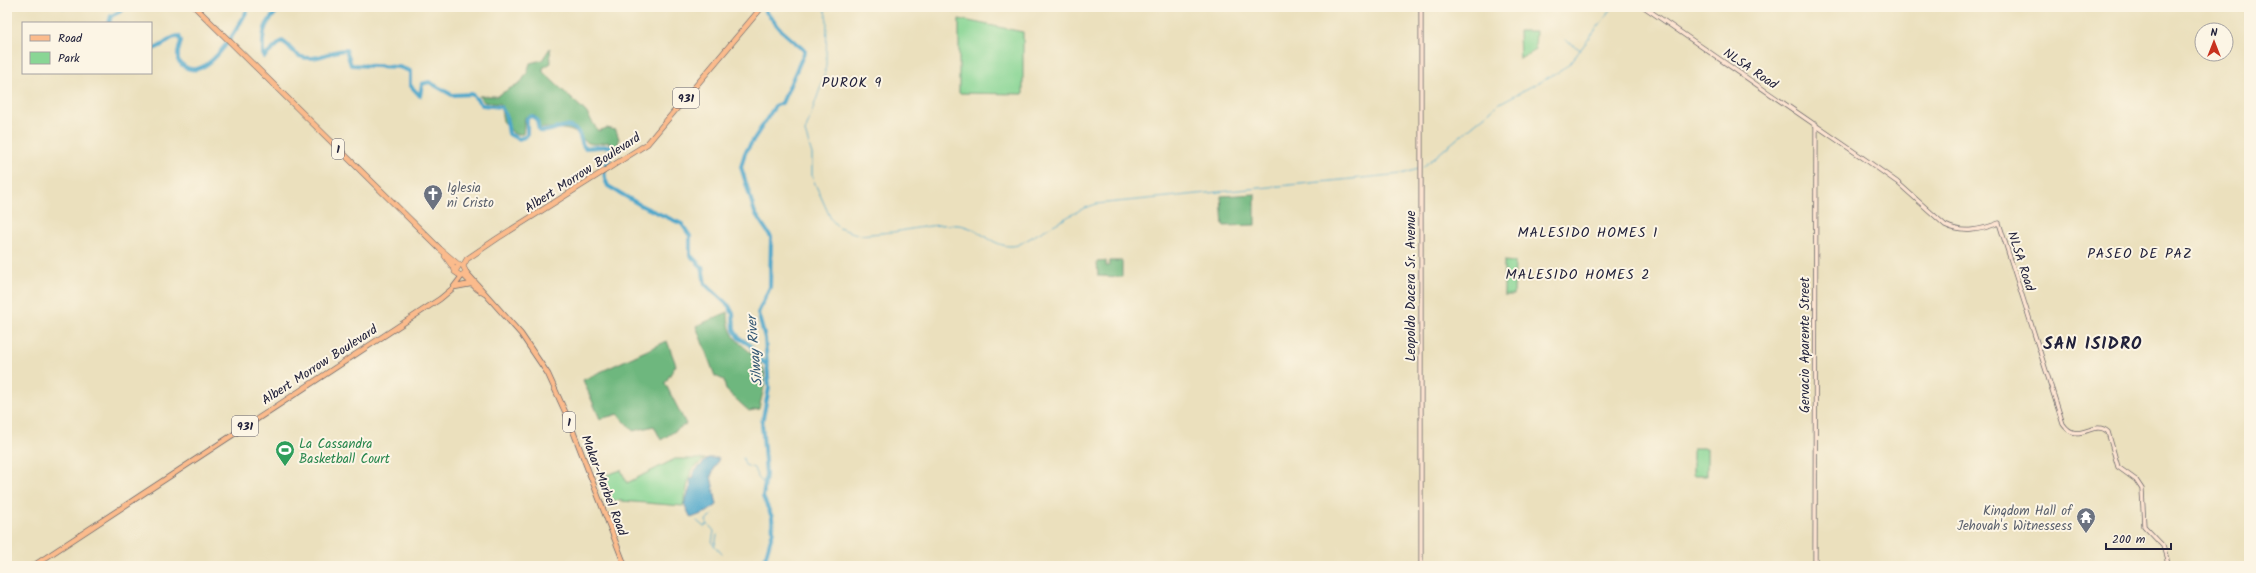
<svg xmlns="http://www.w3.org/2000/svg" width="2256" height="573" font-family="Kalam,sans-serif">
	<rect width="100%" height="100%" fill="#fcf5e5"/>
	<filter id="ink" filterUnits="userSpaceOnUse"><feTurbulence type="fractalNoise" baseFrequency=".025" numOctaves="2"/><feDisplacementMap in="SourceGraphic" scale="8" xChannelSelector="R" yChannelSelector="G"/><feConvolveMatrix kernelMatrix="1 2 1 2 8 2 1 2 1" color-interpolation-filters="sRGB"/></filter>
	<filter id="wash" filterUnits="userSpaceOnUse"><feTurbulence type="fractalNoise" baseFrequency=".012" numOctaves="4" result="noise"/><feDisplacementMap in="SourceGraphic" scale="16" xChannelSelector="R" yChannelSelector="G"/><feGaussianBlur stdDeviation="0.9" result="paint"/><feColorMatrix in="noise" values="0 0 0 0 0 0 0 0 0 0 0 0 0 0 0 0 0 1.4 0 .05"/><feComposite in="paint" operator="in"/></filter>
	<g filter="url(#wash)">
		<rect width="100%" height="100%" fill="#ebe0bd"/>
		<path fill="#89d695" stroke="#567c68" d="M 959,19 L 1023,32 L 1023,94 L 959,93 Z
			M 1519,31 L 1536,31 L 1535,50 L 1520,59 Z
			M 1504,261 L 1515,262 L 1514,295 L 1504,295 Z
			M 1693,448 L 1707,448 L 1707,475 L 1693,475 Z
			M 675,459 L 705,459 L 691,470 L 683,506 L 610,500 L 601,477 L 621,470 L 627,483 Z"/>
		<path fill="#6eb77e" stroke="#486c5c" d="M 550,48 L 551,63 L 543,68 L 543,72 L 586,112 L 598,131 L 607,128 L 616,130 L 619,139 L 617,153 L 615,154 L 614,146 L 608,142 C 579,149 587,135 569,130 C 560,128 549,128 540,128 L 534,115 L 525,117 L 523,134 L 514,134 L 503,121 L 500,104 L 484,102 L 479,96 L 497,96 L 521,82 L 527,73 L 530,63 L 542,60 Z
			M 1255,194 L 1255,225 L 1223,226 L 1221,196 Z
			M 1106,261 L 1106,266 L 1109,266 L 1110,261 L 1122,261 L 1122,277 L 1098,276 L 1097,262 Z
			M 728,312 C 727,346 751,344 763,369 C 768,379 761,398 759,409 L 749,411 L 726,390 L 724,380 L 715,376 L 696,326 Z
			M 667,341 L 676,365 L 665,383 L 686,424 L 661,440 L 654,426 L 633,431 L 618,414 L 600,419 L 583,380 Z"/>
		<path fill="#4ca6ca" stroke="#376482" d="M 708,458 L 719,458 L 711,476 L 717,505 L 707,512 L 691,518 L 684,504 L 691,486 L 690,479 L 694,477 L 693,473 C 698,467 703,464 708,458 Z"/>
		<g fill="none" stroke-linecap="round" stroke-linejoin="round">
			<path stroke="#4ca6ca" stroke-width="1" d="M 824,7 L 827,20 L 826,65 L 824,77 L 805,132 L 812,154 L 812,177 L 831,219 L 839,228 L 860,235 L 892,232
				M 1565,40 L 1581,50
				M 1423,167 L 1500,103 L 1562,70 L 1571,62 L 1613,7
				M 893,232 C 914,229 937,223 958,225 C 981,227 994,251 1018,245 L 1080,210 L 1096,204 L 1402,174 L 1418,169
				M 743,458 L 745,465 L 754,468 L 757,476 L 762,482 L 766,482
				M 697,521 L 704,527 L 708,524 L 714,531 L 712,543 L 722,554
				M 707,523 L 706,520 L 712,515
				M 715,545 L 717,535"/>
			<path stroke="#4ca6ca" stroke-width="4" d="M 64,7 L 74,7
				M 281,7 C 264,24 262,29 263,54 L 264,57 L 282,41 C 289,45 292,52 299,56 C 316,63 330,50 346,50 L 351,65 L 399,67 L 410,71 L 410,85 L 420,96 L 422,84 L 429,82 L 452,95 L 472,94 L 482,105 L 501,107 L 506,116 L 509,134 L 518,139 L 525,137 L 527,135 L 527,118 L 532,116 L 537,120 L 539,131 C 552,134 564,119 577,131 C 582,136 580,143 585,148 L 612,146 C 615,159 597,166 608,186 L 642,206 L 682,224 L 690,236 L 690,255 L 702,267 L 705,284 L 729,306 L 733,314 L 734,330 L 739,338 L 750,345 L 757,357 L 768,366
				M 762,7 L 782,31 L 805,51 L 782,103 L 775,106 L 745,153 L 741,167 L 755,213 L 771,237 L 770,287 L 758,313 L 765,338 L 769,388 L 762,423 L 766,474 L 763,497 L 772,517 L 773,531 L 763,566
				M 109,23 L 111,16 L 121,11 L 123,7
				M 151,49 C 163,49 168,36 179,36 L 181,41 L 178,52 L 178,60 C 202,94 239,26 249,7"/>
		</g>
	</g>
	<g filter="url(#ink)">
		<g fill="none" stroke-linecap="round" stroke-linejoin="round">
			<defs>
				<path id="secondary" d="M 1644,7 L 1866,160 L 1897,182 L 1945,225 C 1963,234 1981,230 1999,223 L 2063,424 C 2078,446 2094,418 2108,432 L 2118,467 L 2136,480 L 2142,489 L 2144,526 L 2163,546 L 2169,566
					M 1421,566 L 1421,7
					M 1815,566 L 1816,124"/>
				<path id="primary" d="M 466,272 L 521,334 L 548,374 L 568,418 L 625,566
					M 463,275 L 477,289 L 485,294
					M 455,287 L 471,284
					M 33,566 L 440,299 L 452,289 L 462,276"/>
				<path id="trunk" d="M 195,7 L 440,249 L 459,265
					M 445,256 L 455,270
					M 459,265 L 455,272 L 461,276 L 466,272 L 463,266
					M 463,266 L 467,259 L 498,238 L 647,144 L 762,7"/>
			</defs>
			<use href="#secondary" stroke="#686468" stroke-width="5"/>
			<use href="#primary" stroke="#686468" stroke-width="6"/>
			<use href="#trunk" stroke="#686468" stroke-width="6"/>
			<use href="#secondary" stroke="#fde4d1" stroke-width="3.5"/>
			<use href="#primary" stroke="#fbbb8c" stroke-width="4.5"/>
			<use href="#trunk" stroke="#fbbb8c" stroke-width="5"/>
		</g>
	</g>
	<defs>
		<symbol id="church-pin" viewBox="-11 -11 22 30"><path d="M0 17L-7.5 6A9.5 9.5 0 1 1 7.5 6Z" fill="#6b7280" stroke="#fcf5e5"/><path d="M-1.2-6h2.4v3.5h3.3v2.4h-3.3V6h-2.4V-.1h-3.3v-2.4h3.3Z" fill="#fff"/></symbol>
		<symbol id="stadium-pin" viewBox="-11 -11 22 30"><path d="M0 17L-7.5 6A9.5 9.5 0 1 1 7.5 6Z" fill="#2e9e5b" stroke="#fcf5e5"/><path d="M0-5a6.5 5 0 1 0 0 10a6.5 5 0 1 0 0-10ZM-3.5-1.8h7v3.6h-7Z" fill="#fff"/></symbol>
		<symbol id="temple-pin" viewBox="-11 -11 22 30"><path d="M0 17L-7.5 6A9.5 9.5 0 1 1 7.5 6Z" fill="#6b7280" stroke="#fcf5e5"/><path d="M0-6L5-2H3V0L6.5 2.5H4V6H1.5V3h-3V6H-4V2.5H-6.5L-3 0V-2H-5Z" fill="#fff"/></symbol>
	</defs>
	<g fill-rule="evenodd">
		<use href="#church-pin" x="422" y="183" width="22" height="30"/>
		<use href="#stadium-pin" x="274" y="439" width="22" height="30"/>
		<use href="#temple-pin" x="2075" y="506" width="22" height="30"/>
	</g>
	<g text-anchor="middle" stroke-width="4" stroke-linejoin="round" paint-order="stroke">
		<g fill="#fcf5e5" stroke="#63616e" stroke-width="1">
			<rect x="673" y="88" width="26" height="20" rx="3"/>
			<rect x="332" y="139" width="12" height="20" rx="3"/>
			<rect x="563" y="412" width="12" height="20" rx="3"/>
			<rect x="232" y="416" width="26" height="20" rx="3"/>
		</g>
		<g font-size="12" font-weight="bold" fill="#22223b">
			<text x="686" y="102">931</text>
			<text x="338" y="153">1</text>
			<text x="569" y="426">1</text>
			<text x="245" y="430">931</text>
		</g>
		<g font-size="13" fill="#22223b" stroke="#fcf5e5">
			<text transform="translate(1751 68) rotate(34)" y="5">NLSA Road</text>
			<text transform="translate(582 172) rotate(-33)" y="5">Albert Morrow Boulevard</text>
			<text transform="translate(2022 261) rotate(72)" y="5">NLSA Road</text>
			<text transform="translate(1410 286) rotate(-90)" y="5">Leopoldo Dacera Sr. Avenue</text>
			<text transform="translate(1804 345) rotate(-90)" y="5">Gervacio Aparente Street</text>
			<text transform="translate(319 364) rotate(-33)" y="5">Albert Morrow Boulevard</text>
			<text transform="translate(605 485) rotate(69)" y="5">Makar-Marbel Road</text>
		</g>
		<g font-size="13" fill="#5b616d" stroke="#fcf5e5" text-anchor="start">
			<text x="447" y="192">Iglesia<tspan x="447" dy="15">ni Cristo</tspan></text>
			<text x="2072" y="515" text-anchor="end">Kingdom Hall of<tspan x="2072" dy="15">Jehovah's Witnessess</tspan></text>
		</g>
		<g font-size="13" fill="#27864d" stroke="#fcf5e5" text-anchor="start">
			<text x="299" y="448">La Cassandra<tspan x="299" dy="15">Basketball Court</tspan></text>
		</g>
		<g font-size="14" letter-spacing="1" fill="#22223b" stroke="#fcf5e5">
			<text x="852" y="87">PUROK 9</text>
			<text x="1588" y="237">MALESIDO HOMES 1</text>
			<text x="2140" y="258">PASEO DE PAZ</text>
			<text x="1578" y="279">MALESIDO HOMES 2</text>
		</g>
		<g font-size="14" font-style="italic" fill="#335774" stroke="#fcf5e5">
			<text transform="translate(754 351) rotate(-95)" y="5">Silway River</text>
		</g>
		<g font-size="17" font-weight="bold" letter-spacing="1" fill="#22223b" stroke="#fcf5e5">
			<text x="2093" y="349">SAN ISIDRO</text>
		</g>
	</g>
	<rect width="2256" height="573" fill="none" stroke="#fcf5e5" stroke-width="24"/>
	<rect x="22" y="22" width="130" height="52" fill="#fcf5e5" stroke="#a5a1a1"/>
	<rect x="30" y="35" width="20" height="6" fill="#fbbb8c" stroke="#a5a1a1"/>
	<text x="58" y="42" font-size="12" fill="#22223b">Road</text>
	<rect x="30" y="52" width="20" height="12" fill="#89d695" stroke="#a5a1a1"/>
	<text x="58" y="62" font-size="12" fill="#22223b">Park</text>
	<g transform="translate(2214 42)"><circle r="19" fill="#fcf5e5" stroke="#a5a1a1"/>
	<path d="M0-3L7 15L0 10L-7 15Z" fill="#c8321e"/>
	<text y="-6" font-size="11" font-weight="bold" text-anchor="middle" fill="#22223b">N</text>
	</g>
	<path d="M2106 543v6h65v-6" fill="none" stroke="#22223b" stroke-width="2"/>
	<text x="2112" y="543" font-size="12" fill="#22223b" stroke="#fcf5e5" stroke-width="3" paint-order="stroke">200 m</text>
</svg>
